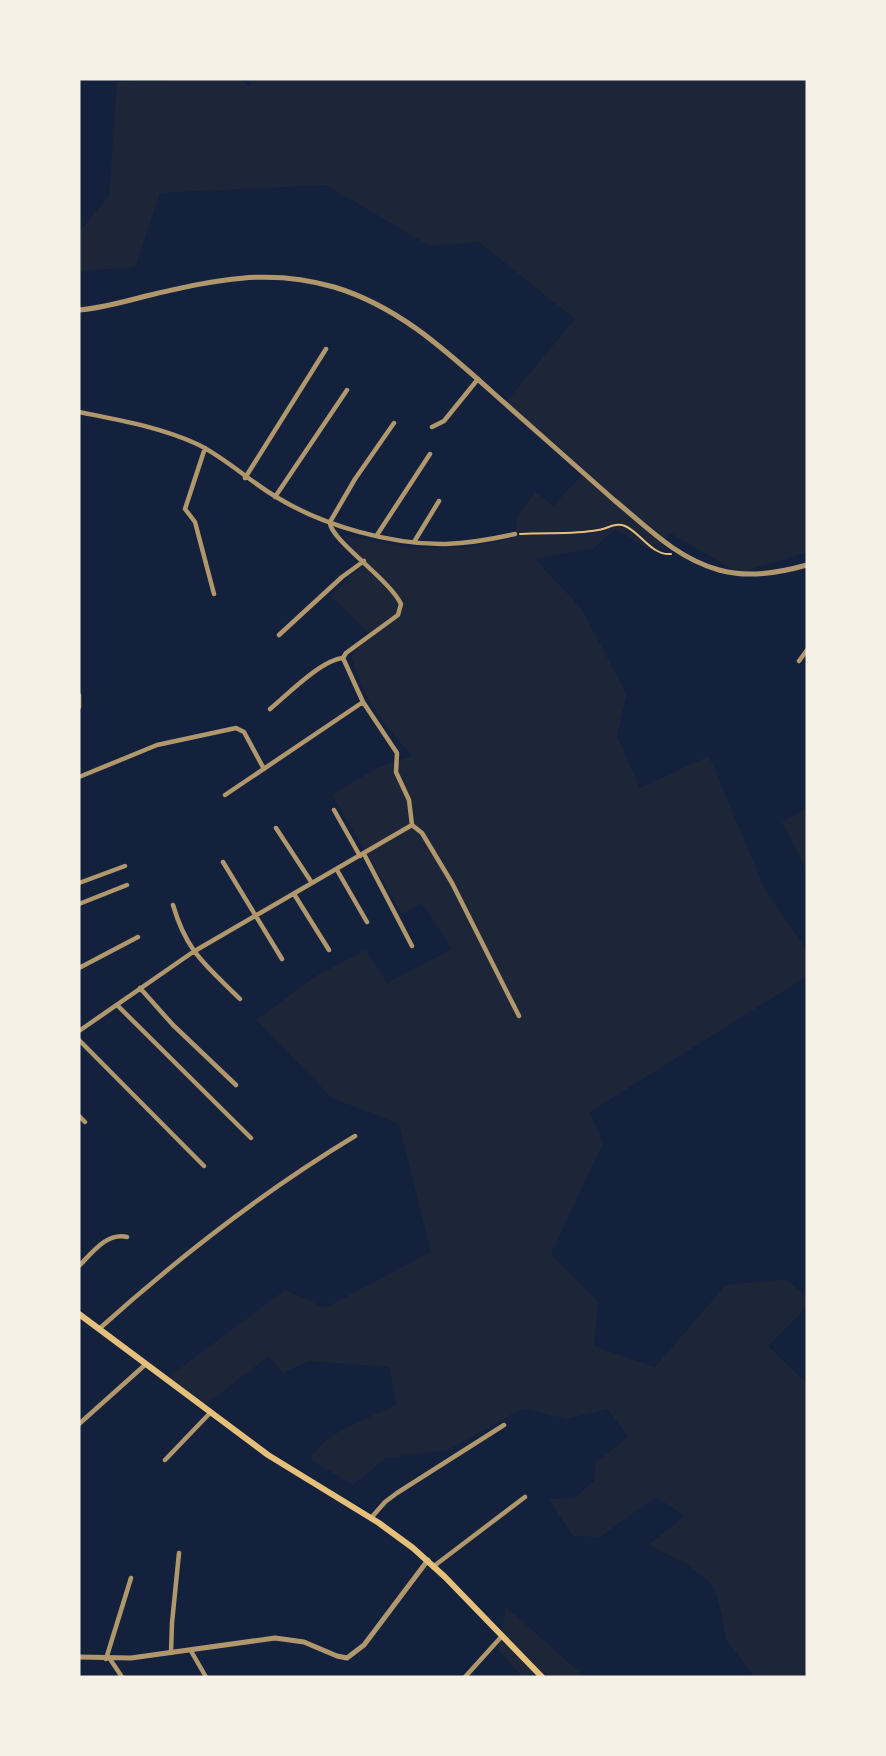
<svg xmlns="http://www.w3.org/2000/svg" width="886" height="1756" font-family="'Open Sans',sans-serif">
	<rect width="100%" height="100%" fill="#14213d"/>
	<path fill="#1d2539" d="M 206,79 L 241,79 L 250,88 L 251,79 L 807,79 L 807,552 L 739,573 L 670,533 L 655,553 L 615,529 L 594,548 L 535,559 L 581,608 L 627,695 L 617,736 L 640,788 L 709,756 L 766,892 L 807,950 L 807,976 L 590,1112 L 603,1143 L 551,1254 L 598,1302 L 594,1346 L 655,1367 L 726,1285 L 786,1279 L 807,1297 L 807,1307 L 768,1346 L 807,1383 L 807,1677 L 755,1677 L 726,1640 L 722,1614 L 713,1585 L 687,1564 L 648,1545 L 685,1516 L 656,1497 L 600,1537 L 573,1536 L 549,1499 L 574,1498 L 594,1481 L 596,1463 L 628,1437 L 608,1409 L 567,1419 L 523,1408 L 448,1450 L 386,1458 L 353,1485 L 310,1459 C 328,1430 367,1419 397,1405 L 389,1367 L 309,1361 L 283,1373 L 269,1356 L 202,1407 L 166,1379 L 285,1290 L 325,1308 L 431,1252 L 399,1124 L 332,1098 L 256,1020 L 316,976 L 366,950 L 387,983 L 452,949 L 422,903 L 402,914 L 332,794 L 379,767 L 412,756 L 384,723 L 366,695 L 351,657 L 370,634 L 331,596 L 364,564 L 344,536 L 413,548 L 469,547 L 515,538 L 517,516 L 536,492 L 553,506 L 584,473 L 505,403 L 575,319 L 479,242 L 430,246 L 326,185 L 160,193 L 135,267 L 79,271 L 79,232 L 109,196 L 117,82 Z
		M 807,808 L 807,871 L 782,822 Z
		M 506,1607 L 585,1677 L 522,1677 L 498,1649 Z"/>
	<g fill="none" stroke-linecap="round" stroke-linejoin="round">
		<path stroke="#e5c07b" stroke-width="2" d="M 520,534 C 546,532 572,535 598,530 C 607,529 615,522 625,526 C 641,533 652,556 671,554"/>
		<path stroke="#b1986c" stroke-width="4.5" d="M 79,412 C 119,420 160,427 197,444 C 226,458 250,482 278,498 C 324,526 392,545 446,544 C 470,543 493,539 515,534
			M 432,427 L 444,421 L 478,379
			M 205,448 L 185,509 L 195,522 L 214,594
			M 245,478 L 326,349
			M 275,497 L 347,390
			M 330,522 L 355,479 L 394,423
			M 330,523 C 331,540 390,580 401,604 L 398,615 L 346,653 L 343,658
			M 377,535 L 430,454
			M 414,542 L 439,501
			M 279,635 L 342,577 L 364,561
			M 343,658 L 363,702 L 397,753 L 396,772 L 409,800 L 412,825 L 422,833 L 452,883 L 519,1016
			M 799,661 L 807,650
			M 79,695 L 79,707
			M 270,709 C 287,695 321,660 343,658
			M 79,777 L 157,745 L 236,728 L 244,732 L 264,769
			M 225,795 L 363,702
			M 334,810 L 360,856
			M 276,828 L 312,883
			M 364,854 L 412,946
			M 223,862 L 282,959
			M 337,870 L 367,922
			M 79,883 L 125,866
			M 294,894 L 329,950
			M 79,904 L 127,885
			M 173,905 C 187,953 206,965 240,999
			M 79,968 L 138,937
			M 140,988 L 173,1025 L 236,1085
			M 117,1005 L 251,1138
			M 79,1031 L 193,952 L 412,825
			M 79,1040 L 204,1166
			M 79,1116 L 85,1122
			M 79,1266 C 92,1253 107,1232 127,1237
			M 99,1329 C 179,1257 264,1191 355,1136
			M 79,1424 L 146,1364
			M 165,1460 L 210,1413
			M 371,1518 L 385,1502 L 397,1493 L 504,1425
			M 434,1566 L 525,1497
			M 191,1651 L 206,1677
			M 171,1653 L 172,1623 L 179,1553
			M 106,1659 L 131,1578
			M 110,1659 L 122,1677
			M 465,1677 L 502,1636"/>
		<path stroke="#b1986c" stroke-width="5" d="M 79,310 C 102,308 124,302 146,296 C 211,281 267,267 334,287 C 397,306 443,348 491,391 C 532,427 573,464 614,500 C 647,527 676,558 719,570 C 748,578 778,573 807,565
			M 79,1657 L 131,1658 L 275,1638 L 304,1642 L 337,1656 L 347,1658 L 364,1645 L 428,1560"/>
		<path stroke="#e5c07b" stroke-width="6" d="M 79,1314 L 268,1455 L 379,1523 L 413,1548 L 445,1577 L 542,1677"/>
	</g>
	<rect width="886" height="1756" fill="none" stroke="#f6f1e7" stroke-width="161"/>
</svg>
